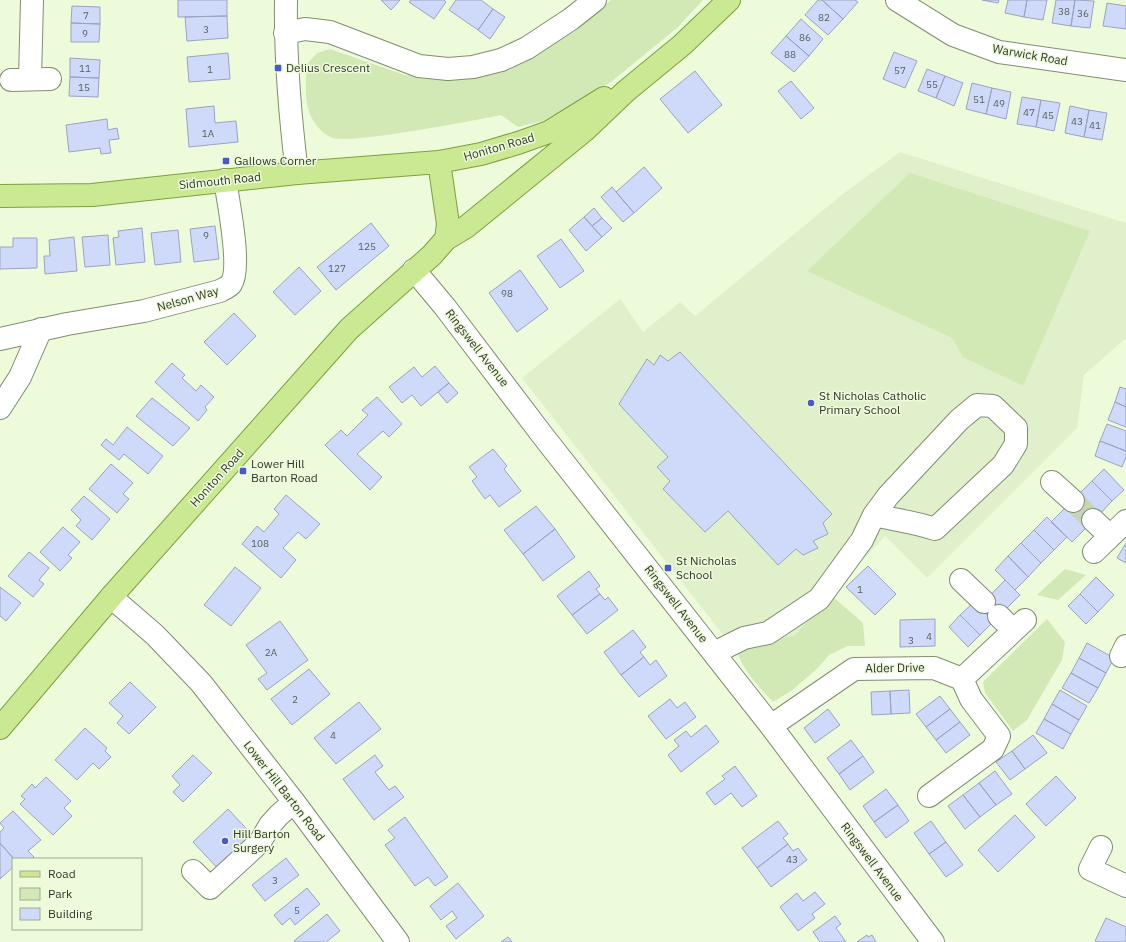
<svg xmlns="http://www.w3.org/2000/svg" width="1126" height="942" font-family="'IBM Plex Sans',sans-serif">
	<rect width="100%" height="100%" fill="#edfbdb"/>
	<path fill="#e0f0ca" d="M 900,152 L 1126,223 L 1126,338 L 1084,375 L 1077,428 L 927,578 L 885,536 L 795,635 L 746,647 L 738,654 L 522,378 L 620,299 L 643,332 L 680,302 L 695,316 L 844,193 Z"/>
	<path fill="#d3e9b5" d="M 611,0 L 703,0 L 677,28 L 611,82 L 543,121 L 518,127 L 501,115 C 476,120 345,146 330,137 C 302,120 305,92 307,64 L 317,53 L 330,49 L 405,75 L 445,80 L 486,76 L 524,63 L 575,31 Z
		M 910,173 L 1090,231 L 1023,386 L 963,357 L 952,338 L 807,271 Z
		M 1065,569 L 1086,575 L 1058,600 L 1037,595 Z
		M 831,595 L 863,623 L 865,646 L 848,646 L 829,655 L 817,669 L 791,691 L 773,702 C 759,687 745,673 738,654 L 746,647 L 795,635 Z
		M 1047,619 L 1065,642 L 1062,660 L 1027,720 L 1013,731 L 985,693 L 983,682 Z"/>
	<path fill="#cfd9f9" stroke="#9ba3c1" d="M 178,0 L 227,0 L 227,16 L 178,17 Z
		M 381,0 L 400,0 L 391,10 Z
		M 411,0 L 444,0 L 446,2 L 434,19 L 409,2 Z
		M 456,0 L 481,0 L 493,9 L 478,30 L 449,10 Z
		M 818,0 L 822,0 L 843,19 L 828,35 L 805,15 Z
		M 822,0 L 855,0 L 858,2 L 843,19 Z
		M 982,0 L 999,0 L 998,3 Z
		M 1008,0 L 1027,0 L 1024,17 L 1005,13 Z
		M 1027,0 L 1047,0 L 1043,20 L 1024,17 Z
		M 1056,0 L 1075,0 L 1071,26 L 1052,23 Z
		M 1075,0 L 1094,1 L 1090,28 L 1071,26 Z
		M 1107,3 L 1126,6 L 1126,29 L 1103,26 Z
		M 72,6 L 100,7 L 100,24 L 71,23 Z
		M 493,9 L 505,17 L 490,39 L 478,30 Z
		M 227,16 L 228,38 L 187,41 L 185,17 Z
		M 801,19 L 823,39 L 809,56 L 786,36 Z
		M 71,23 L 100,24 L 99,42 L 71,42 Z
		M 786,36 L 809,56 L 794,72 L 771,53 Z
		M 894,52 L 917,61 L 905,88 L 883,79 Z
		M 228,53 L 230,79 L 189,82 L 187,57 Z
		M 70,58 L 100,60 L 99,78 L 70,77 Z
		M 927,69 L 945,76 L 936,98 L 918,91 Z
		M 695,71 L 722,105 L 688,133 L 660,99 Z
		M 945,76 L 963,83 L 954,106 L 936,98 Z
		M 70,77 L 99,78 L 98,97 L 69,96 Z
		M 791,81 L 814,108 L 801,119 L 778,91 Z
		M 972,83 L 992,88 L 986,114 L 966,109 Z
		M 992,88 L 1011,92 L 1006,119 L 986,114 Z
		M 1022,97 L 1041,100 L 1036,127 L 1017,124 Z
		M 1041,100 L 1060,103 L 1054,131 L 1036,127 Z
		M 214,106 L 215,123 L 236,121 L 238,142 L 189,147 L 186,109 Z
		M 1070,106 L 1089,110 L 1084,137 L 1065,133 Z
		M 1089,110 L 1107,113 L 1102,140 L 1084,137 Z
		M 107,119 L 108,130 L 117,128 L 119,139 L 109,140 L 111,153 L 101,154 L 100,148 L 69,152 L 66,125 Z
		M 644,167 L 662,188 L 634,213 L 616,192 Z
		M 612,187 L 634,213 L 623,222 L 601,197 Z
		M 594,208 L 602,218 L 592,226 L 584,217 Z
		M 584,217 L 602,237 L 586,251 L 569,230 Z
		M 602,218 L 612,228 L 602,237 L 592,226 Z
		M 371,223 L 389,246 L 336,290 L 317,267 Z
		M 215,226 L 219,259 L 194,262 L 190,229 Z
		M 142,228 L 145,262 L 116,265 L 113,238 L 119,237 L 118,231 Z
		M 178,230 L 181,262 L 155,265 L 151,233 Z
		M 108,235 L 110,265 L 85,267 L 82,237 Z
		M 74,237 L 77,271 L 45,274 L 44,256 L 50,256 L 49,240 Z
		M 13,238 L 37,238 L 37,268 L 0,269 L 0,247 L 13,247 Z
		M 561,239 L 584,271 L 560,288 L 537,256 Z
		M 299,267 L 321,291 L 295,315 L 273,292 Z
		M 520,270 L 548,309 L 517,332 L 489,293 Z
		M 234,313 L 256,336 L 227,365 L 204,342 Z
		M 680,352 L 832,514 L 823,523 L 828,534 L 813,541 L 818,548 L 803,555 L 796,549 L 778,565 L 728,511 L 705,532 L 663,489 L 670,481 L 657,467 L 668,457 L 619,404 L 647,359 L 654,365 L 660,355 L 668,361 Z
		M 172,363 L 185,375 L 182,378 L 196,391 L 201,385 L 214,397 L 205,407 L 207,410 L 198,421 L 155,382 Z
		M 435,366 L 449,383 L 421,406 L 412,395 L 402,403 L 389,387 L 414,367 L 422,377 Z
		M 449,383 L 458,393 L 447,403 L 438,392 Z
		M 1120,387 L 1126,389 L 1126,407 L 1115,402 Z
		M 377,397 L 402,424 L 389,437 L 383,431 L 357,454 L 382,477 L 370,490 L 325,445 L 341,430 L 347,436 L 368,415 L 362,410 Z
		M 152,398 L 190,428 L 173,446 L 136,416 Z
		M 1115,402 L 1126,407 L 1126,427 L 1108,420 Z
		M 1107,424 L 1126,431 L 1126,451 L 1100,441 Z
		M 127,427 L 163,456 L 148,474 L 124,454 L 119,460 L 101,445 L 106,439 L 113,445 Z
		M 1100,441 L 1126,451 L 1126,457 L 1122,467 L 1095,456 Z
		M 493,449 L 507,466 L 504,469 L 521,491 L 499,507 L 490,495 L 485,499 L 472,481 L 477,477 L 469,467 Z
		M 111,464 L 133,483 L 123,494 L 129,499 L 117,513 L 89,489 Z
		M 1104,469 L 1124,490 L 1112,501 L 1092,481 Z
		M 1092,481 L 1112,501 L 1099,515 L 1078,495 Z
		M 286,495 L 320,524 L 306,539 L 298,532 L 283,548 L 296,560 L 281,578 L 242,544 L 257,526 L 264,532 L 279,514 L 274,509 Z
		M 1078,495 L 1099,515 L 1072,542 L 1051,522 Z
		M 84,496 L 110,519 L 92,540 L 76,526 L 81,520 L 71,510 Z
		M 536,506 L 555,529 L 523,554 L 504,530 Z
		M 1047,517 L 1067,537 L 1054,550 L 1034,530 Z
		M 63,527 L 80,542 L 68,555 L 72,558 L 60,571 L 40,552 Z
		M 555,529 L 575,557 L 543,581 L 523,554 Z
		M 1034,530 L 1054,550 L 1041,563 L 1021,543 Z
		M 1021,543 L 1041,563 L 1028,577 L 1008,556 Z
		M 1126,543 L 1126,563 L 1117,558 Z
		M 29,552 L 49,568 L 39,580 L 44,584 L 33,597 L 8,576 Z
		M 1008,556 L 1028,577 L 1015,590 L 995,570 Z
		M 868,566 L 896,594 L 875,615 L 846,587 Z
		M 235,567 L 261,588 L 231,626 L 204,605 Z
		M 589,571 L 600,586 L 596,589 L 600,594 L 572,615 L 557,596 Z
		M 1096,577 L 1114,595 L 1098,612 L 1080,594 Z
		M 1005,580 L 1020,595 L 994,621 L 979,607 Z
		M 0,587 L 21,603 L 6,621 L 0,616 Z
		M 600,594 L 605,600 L 608,597 L 618,610 L 587,634 L 572,615 Z
		M 1080,594 L 1098,612 L 1086,624 L 1068,606 Z
		M 974,602 L 994,621 L 980,635 L 960,615 Z
		M 960,615 L 980,635 L 968,647 L 949,627 Z
		M 935,619 L 935,646 L 900,647 L 900,620 Z
		M 280,621 L 308,660 L 267,690 L 258,679 L 267,673 L 246,645 Z
		M 633,630 L 646,647 L 640,652 L 644,657 L 621,675 L 604,652 Z
		M 1087,643 L 1114,658 L 1106,673 L 1079,658 Z
		M 644,657 L 650,665 L 656,660 L 667,676 L 639,697 L 621,675 Z
		M 1079,658 L 1106,673 L 1098,688 L 1071,673 Z
		M 309,669 L 330,694 L 292,725 L 271,699 Z
		M 1071,673 L 1098,688 L 1089,703 L 1062,688 Z
		M 130,682 L 156,707 L 129,734 L 117,723 L 123,716 L 109,703 Z
		M 909,690 L 910,713 L 891,714 L 890,691 Z
		M 1060,690 L 1087,706 L 1079,720 L 1052,704 Z
		M 890,691 L 891,714 L 872,715 L 871,692 Z
		M 940,696 L 950,709 L 926,727 L 916,714 Z
		M 670,699 L 677,708 L 685,702 L 696,717 L 666,739 L 648,716 Z
		M 359,702 L 381,729 L 336,764 L 314,738 Z
		M 1052,704 L 1079,720 L 1071,734 L 1044,719 Z
		M 828,709 L 840,725 L 815,743 L 804,728 Z
		M 950,709 L 960,722 L 936,740 L 926,727 Z
		M 1044,719 L 1071,734 L 1063,749 L 1036,733 Z
		M 960,722 L 970,735 L 946,753 L 936,740 Z
		M 706,725 L 719,742 L 681,772 L 668,755 L 679,746 L 674,740 L 686,731 L 691,737 Z
		M 85,728 L 107,748 L 105,751 L 111,757 L 99,769 L 93,763 L 77,780 L 55,760 Z
		M 1033,735 L 1047,753 L 1025,769 L 1012,751 Z
		M 851,740 L 863,756 L 839,774 L 827,758 Z
		M 1012,751 L 1025,769 L 1010,780 L 996,762 Z
		M 193,755 L 212,773 L 183,802 L 173,792 L 180,785 L 172,776 Z
		M 375,755 L 383,766 L 375,772 L 389,790 L 395,786 L 404,797 L 374,820 L 343,779 Z
		M 863,756 L 874,772 L 850,790 L 839,774 Z
		M 735,766 L 757,796 L 742,807 L 731,793 L 715,805 L 706,793 L 725,779 L 722,776 Z
		M 995,771 L 1012,794 L 996,805 L 979,783 Z
		M 1056,776 L 1076,798 L 1046,826 L 1026,804 Z
		M 46,777 L 71,801 L 64,808 L 72,816 L 53,835 L 20,804 L 25,799 L 21,796 L 32,784 L 35,788 Z
		M 979,783 L 996,805 L 980,817 L 963,795 Z
		M 886,789 L 898,805 L 874,822 L 863,806 Z
		M 963,795 L 980,817 L 965,829 L 948,806 Z
		M 898,805 L 909,821 L 886,838 L 874,822 Z
		M 228,809 L 257,840 L 222,873 L 193,842 Z
		M 13,811 L 41,840 L 28,851 L 34,857 L 32,859 L 14,859 L 0,843 L 0,832 L 4,828 L 0,823 Z
		M 1015,815 L 1035,837 L 998,872 L 978,850 Z
		M 405,817 L 448,877 L 435,886 L 428,877 L 415,886 L 385,845 L 395,838 L 388,830 Z
		M 778,821 L 788,834 L 783,838 L 788,844 L 757,868 L 742,848 Z
		M 931,821 L 946,842 L 929,854 L 914,833 Z
		M 946,842 L 963,865 L 946,877 L 929,854 Z
		M 0,843 L 14,859 L 13,859 L 13,867 L 0,879 Z
		M 788,844 L 793,851 L 798,848 L 807,860 L 771,887 L 757,868 Z
		M 286,858 L 299,875 L 265,901 L 252,885 Z
		M 458,883 L 484,916 L 456,939 L 446,926 L 457,918 L 452,911 L 441,920 L 430,906 Z
		M 307,888 L 320,904 L 295,925 L 290,918 L 282,925 L 274,915 Z
		M 815,892 L 825,904 L 812,914 L 815,918 L 798,931 L 780,907 L 797,893 L 803,901 Z
		M 327,914 L 340,931 L 326,942 L 295,942 L 294,941 Z
		M 835,916 L 841,924 L 836,928 L 846,942 L 820,942 L 813,932 Z
		M 1106,918 L 1126,927 L 1126,942 L 1098,942 L 1095,941 Z
		M 867,935 L 868,937 L 872,935 L 876,942 L 857,942 Z
		M 508,937 L 512,942 L 501,942 Z"/>
	<g fill="none" stroke-linecap="round" stroke-linejoin="round">
		<path stroke="#c7d4b8" stroke-width="22" stroke-dasharray="22 11" stroke-linecap="butt" d="M 1073,501 L 1093,520"/>
		<defs>
			<path id="minor" d="M 286,0 C 285,58 290,116 297,173
				M 897,0 L 953,35 L 999,52 L 1126,70
				M 285,33 L 305,29 L 330,32 L 419,66 L 448,69 L 473,67 L 501,60 L 527,48 L 571,19 L 595,0
				M 30,79 L 32,0
				M 11,80 L 50,79
				M 414,270 L 445,307 L 543,436 L 771,726 L 933,942
				M 0,339 L 67,324 L 144,311 L 220,291 C 223,289 229,287 231,284 C 242,268 228,201 225,180
				M 0,408 L 20,377 L 41,329
				M 1052,482 L 1073,501
				M 1093,520 L 1110,536
				M 1094,552 L 1126,521
				M 961,580 L 984,602
				M 111,597 L 155,635 L 201,683 L 294,802 L 398,942
				M 999,616 L 1013,630
				M 714,653 L 744,638 L 768,633 L 819,599 L 862,540 L 874,515 L 888,496 L 959,420 L 977,405 L 993,406 L 1016,428 L 1016,444 L 1003,465 L 935,529 C 915,522 895,520 874,515
				M 1121,656 L 1126,646
				M 771,726 L 854,669 L 934,668 L 962,679 L 1025,620
				M 929,796 L 993,749 L 999,736 L 971,699 L 962,679
				M 1101,847 L 1090,869 L 1126,886
				M 193,871 L 210,888 L 260,842 L 270,825 L 279,815 L 294,802"/>
			<path id="major" d="M 439,162 L 448,224 L 446,239
				M 0,196 L 92,195 L 297,173 L 439,162 L 481,154 L 518,143 L 549,132 L 604,98
				M 0,728 L 111,597 L 349,329 L 432,255 L 446,239 L 466,227 L 584,131 L 626,91 L 682,45 L 729,0"/>
		</defs>
		<use href="#minor" stroke="#818d70" stroke-width="24"/>
		<use href="#major" stroke="#7ea03f" stroke-width="24"/>
		<use href="#minor" stroke="#fff" stroke-width="22"/>
		<use href="#major" stroke="#cbe893" stroke-width="22"/>
	</g>
	<g fill="#4958cd" stroke="#edfbdb" stroke-width="1.5">
		<rect x="274" y="64" width="8" height="8" rx="2"/>
		<rect x="222" y="157" width="8" height="8" rx="2"/>
		<circle cx="811" cy="403" r="4"/>
		<rect x="239" y="467" width="8" height="8" rx="2"/>
		<rect x="664" y="564" width="8" height="8" rx="2"/>
		<circle cx="225" cy="841" r="4"/>
	</g>
	<g text-anchor="middle" stroke-width="3" stroke-linejoin="round" paint-order="stroke">
		<g font-size="10" fill="#585f5e">
			<text x="1064" y="15">38</text>
			<text x="1083" y="17">36</text>
			<text x="86" y="19">7</text>
			<text x="824" y="21">82</text>
			<text x="206" y="33">3</text>
			<text x="85" y="37">9</text>
			<text x="805" y="41">86</text>
			<text x="790" y="58">88</text>
			<text x="85" y="72">11</text>
			<text x="210" y="73">1</text>
			<text x="900" y="74">57</text>
			<text x="932" y="88">55</text>
			<text x="84" y="91">15</text>
			<text x="979" y="103">51</text>
			<text x="999" y="107">49</text>
			<text x="1029" y="116">47</text>
			<text x="1048" y="119">45</text>
			<text x="1077" y="125">43</text>
			<text x="1095" y="129">41</text>
			<text x="208" y="137">1A</text>
			<text x="206" y="239">9</text>
			<text x="367" y="250">125</text>
			<text x="337" y="272">127</text>
			<text x="507" y="297">98</text>
			<text x="260" y="547">108</text>
			<text x="860" y="593">1</text>
			<text x="929" y="640">4</text>
			<text x="911" y="644">3</text>
			<text x="271" y="656">2A</text>
			<text x="295" y="703">2</text>
			<text x="333" y="739">4</text>
			<text x="792" y="863">43</text>
			<text x="275" y="884">3</text>
			<text x="297" y="914">5</text>
		</g>
		<g font-size="12" fill="#31362a" stroke="#edfbdb">
			<text transform="translate(1030 55) rotate(10)" y="4">Warwick Road</text>
			<text transform="translate(499 147) rotate(-16)" y="4">Honiton Road</text>
			<text transform="translate(220 181) rotate(-6)" y="4">Sidmouth Road</text>
			<text transform="translate(188 299) rotate(-16)" y="4">Nelson Way</text>
			<text transform="translate(477 348) rotate(52)" y="4">Ringswell Avenue</text>
			<text transform="translate(217 478) rotate(-48)" y="4">Honiton Road</text>
			<text transform="translate(676 604) rotate(52)" y="4">Ringswell Avenue</text>
			<text transform="translate(895 668) rotate(-1)" y="4">Alder Drive</text>
			<text transform="translate(284 791) rotate(52)" y="4">Lower Hill Barton Road</text>
			<text transform="translate(872 862) rotate(53)" y="4">Ringswell Avenue</text>
		</g>
		<g font-size="12" fill="#31362a" stroke="#edfbdb" text-anchor="start">
			<text x="286" y="72">Delius Crescent</text>
			<text x="234" y="165">Gallows Corner</text>
			<text x="819" y="400">St Nicholas Catholic<tspan x="819" dy="14">Primary School</tspan></text>
			<text x="251" y="468">Lower Hill<tspan x="251" dy="14">Barton Road</tspan></text>
			<text x="676" y="565">St Nicholas<tspan x="676" dy="14">School</tspan></text>
			<text x="233" y="838">Hill Barton<tspan x="233" dy="14">Surgery</tspan></text>
		</g>
	</g>
	<rect x="12" y="858" width="130" height="72" fill="#edfbdb" stroke="#a2ac94"/>
	<rect x="20" y="871" width="20" height="6" fill="#cbe893" stroke="#a2ac94"/>
	<text x="48" y="878" font-size="12" fill="#31362a">Road</text>
	<rect x="20" y="888" width="20" height="12" fill="#d3e9b5" stroke="#a2ac94"/>
	<text x="48" y="898" font-size="12" fill="#31362a">Park</text>
	<rect x="20" y="908" width="20" height="12" fill="#cfd9f9" stroke="#a2ac94"/>
	<text x="48" y="918" font-size="12" fill="#31362a">Building</text>
</svg>
